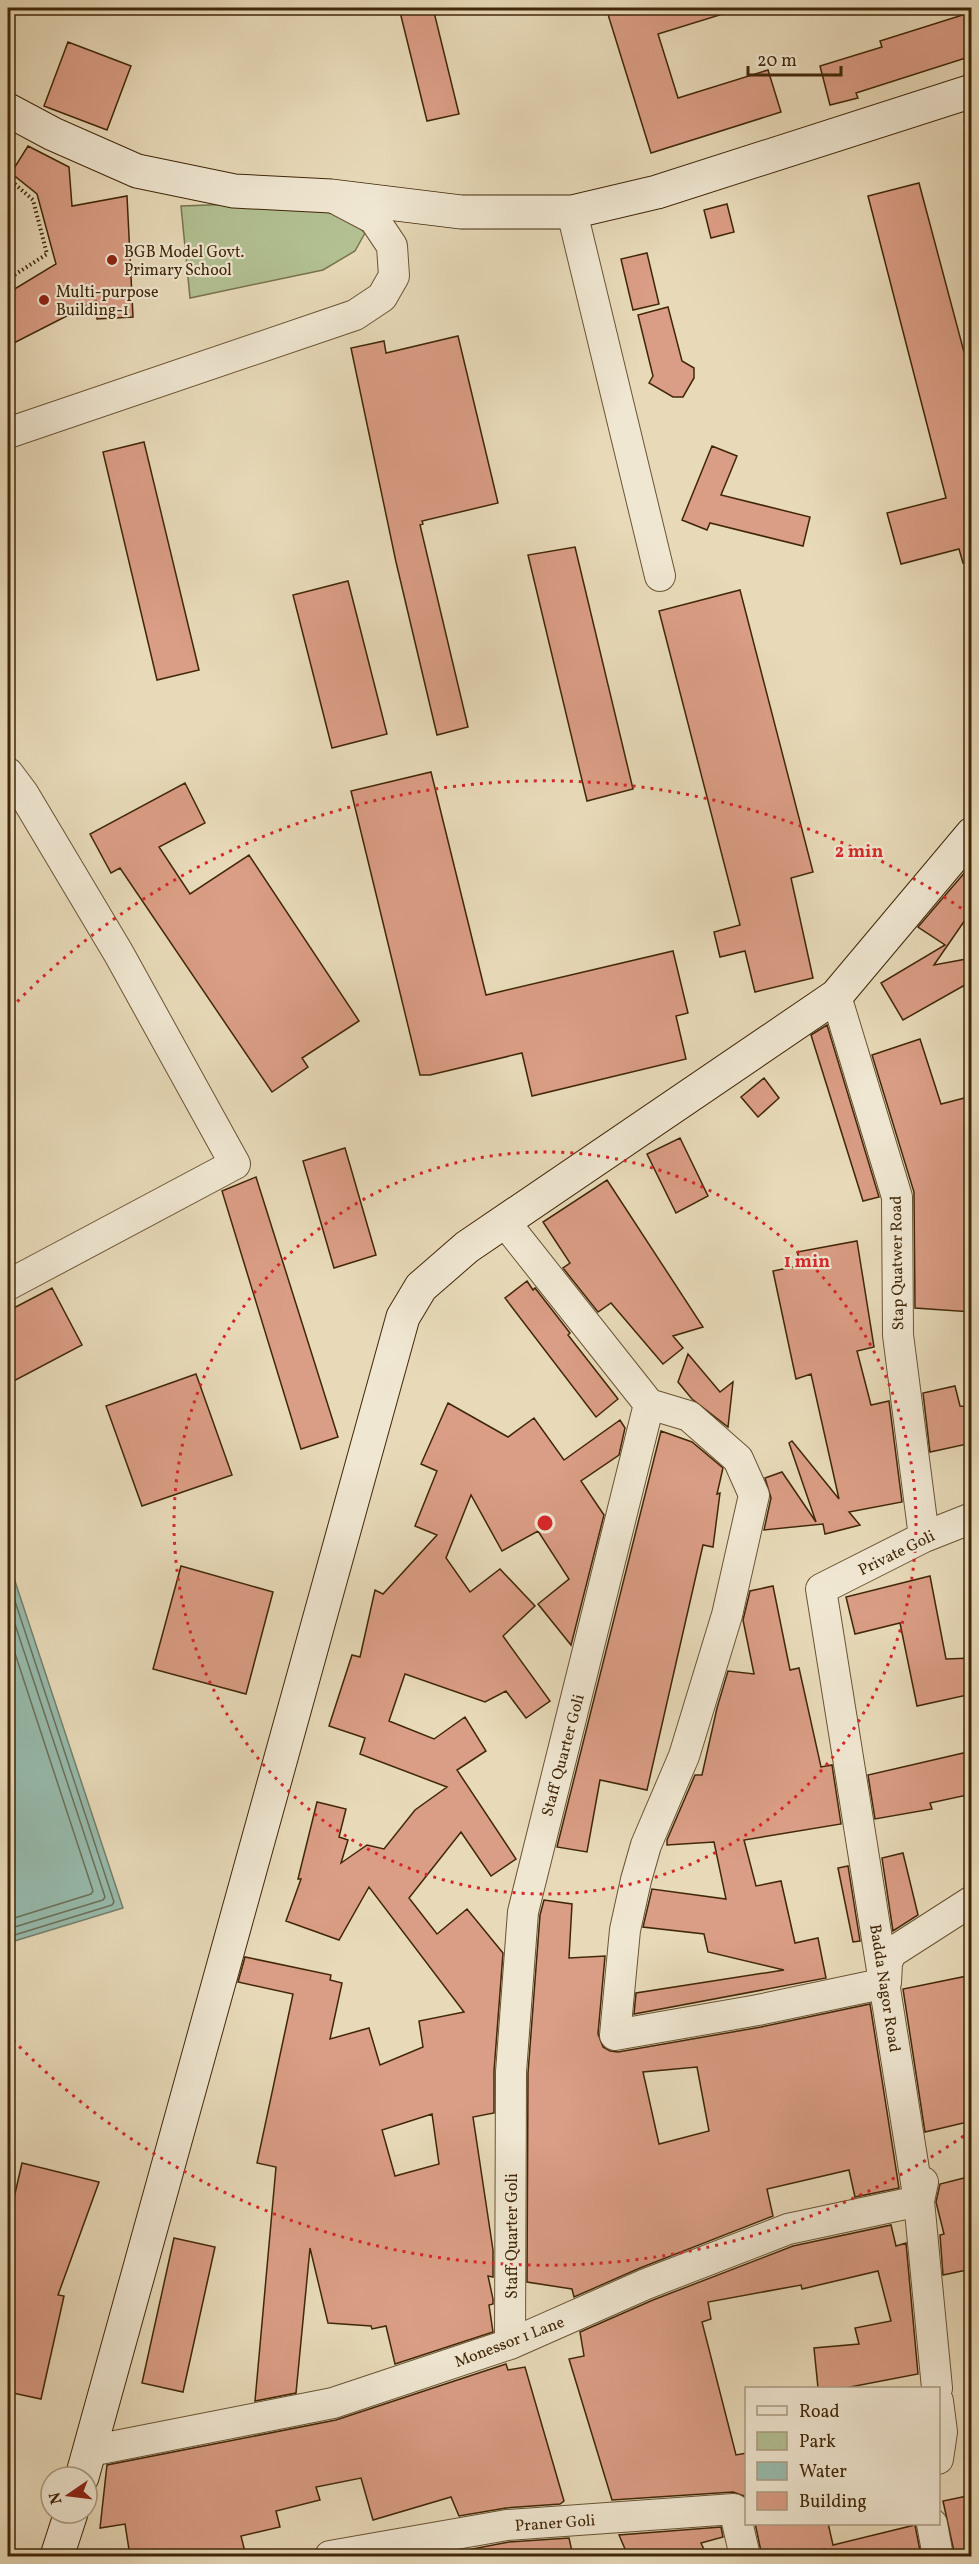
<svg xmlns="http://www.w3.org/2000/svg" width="979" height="2564" font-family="Vollkorn,serif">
	<rect width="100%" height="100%" fill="#e8dab9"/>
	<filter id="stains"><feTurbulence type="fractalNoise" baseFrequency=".00333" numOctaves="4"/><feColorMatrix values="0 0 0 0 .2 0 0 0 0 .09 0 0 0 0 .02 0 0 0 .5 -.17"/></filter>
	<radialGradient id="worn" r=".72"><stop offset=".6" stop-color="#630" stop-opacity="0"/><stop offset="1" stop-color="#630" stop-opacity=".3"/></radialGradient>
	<path fill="#b2c092" stroke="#79744d" stroke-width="1.5" d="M 237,204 L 340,211 L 365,233 L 355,251 L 323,270 L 190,298 L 181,206 Z"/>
	<path fill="#97bbad" stroke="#74806b" stroke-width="1.5" d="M 8,1560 L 123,1908 L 8,1943 Z"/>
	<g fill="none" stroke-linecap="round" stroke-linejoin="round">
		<path stroke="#6c715a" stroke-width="1.5" d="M 8,1580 L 114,1902 L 112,1905 L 8,1937
			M 8,1603 L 105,1897 L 103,1900 L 8,1929
			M 8,1632 L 93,1891 L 91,1894 L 8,1920"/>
	</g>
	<path fill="#da9d85" stroke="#402708" stroke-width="1.5" fill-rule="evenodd" d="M 399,8 L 433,8 L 459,114 L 427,121 Z
		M 606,8 L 725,8 L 726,13 L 658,34 L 678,98 L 768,70 L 781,112 L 651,153 Z
		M 972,12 L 972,56 L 856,93 L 858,98 L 830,105 L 820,66 L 882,47 L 880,41 Z
		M 68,42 L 131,66 L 107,130 L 44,106 Z
		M 28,146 L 69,167 L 72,206 L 127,196 L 133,317 L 97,319 L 96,301 L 8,346 L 8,293 L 56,264 L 37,194 L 11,173 Z
		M 919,183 L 972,382 L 972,562 L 963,563 L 959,549 L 901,564 L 887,513 L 946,498 L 868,196 Z
		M 727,204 L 734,232 L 711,238 L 704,210 Z
		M 647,253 L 659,304 L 633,310 L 621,259 Z
		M 668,307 L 682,361 L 694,368 L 694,378 L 683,397 L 673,397 L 649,383 L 653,376 L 638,315 Z
		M 458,336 L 498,503 L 422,521 L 423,524 L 420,525 L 468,727 L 437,735 L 396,562 L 351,348 L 384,341 L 386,353 Z
		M 144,442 L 199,670 L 157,680 L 103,452 Z
		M 712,446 L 737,456 L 721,495 L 810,517 L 803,546 L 710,523 L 707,530 L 682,520 Z
		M 575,547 L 633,789 L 587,801 L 528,555 Z
		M 348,581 L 387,734 L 332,748 L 293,595 Z
		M 740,590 L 813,872 L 791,878 L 813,978 L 755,992 L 745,951 L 720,957 L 714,932 L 740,925 L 659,611 Z
		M 431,772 L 486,995 L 673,951 L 688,1013 L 676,1016 L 686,1059 L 532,1096 L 522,1053 L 430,1075 L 420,1075 L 351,791 Z
		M 185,783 L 205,823 L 159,847 L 190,894 L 249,855 L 359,1021 L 302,1058 L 308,1067 L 272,1092 L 120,868 L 111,873 L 90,834 Z
		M 972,864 L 972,910 L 934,965 L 972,958 L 972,981 L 903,1020 L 881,983 L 945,945 L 918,927 Z
		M 827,1025 L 879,1197 L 863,1201 L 811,1035 Z
		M 920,1039 L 941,1104 L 972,1096 L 972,1312 L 915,1308 L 914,1192 L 872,1055 Z
		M 764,1078 L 779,1098 L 758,1117 L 741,1097 Z
		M 680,1138 L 708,1196 L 676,1213 L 647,1154 Z
		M 345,1148 L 376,1255 L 334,1268 L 303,1161 Z
		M 256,1177 L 338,1437 L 301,1449 L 222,1191 Z
		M 607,1180 L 703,1327 L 673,1336 L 683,1348 L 663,1364 L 611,1303 L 598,1312 L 563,1268 L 570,1263 L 543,1222 Z
		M 857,1241 L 874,1347 L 857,1351 L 871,1405 L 889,1401 L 902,1502 L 849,1512 L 860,1525 L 825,1534 L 823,1524 L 764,1530 L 771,1498 L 765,1478 L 782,1472 L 816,1522 L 789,1443 L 792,1441 L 839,1499 L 811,1374 L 796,1379 L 773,1271 L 802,1265 L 797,1252 Z
		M 527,1281 L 533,1290 L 535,1288 L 570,1333 L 568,1335 L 618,1399 L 596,1417 L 505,1298 Z
		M 52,1288 L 82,1345 L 8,1384 L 8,1311 Z
		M 688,1354 L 720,1392 L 733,1382 L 728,1427 L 692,1399 L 678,1382 Z
		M 196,1374 L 232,1475 L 142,1506 L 106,1406 Z
		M 955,1386 L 960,1406 L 972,1407 L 972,1443 L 930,1452 L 923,1393 Z
		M 448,1403 L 508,1437 L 534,1418 L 564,1460 L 620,1420 L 625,1428 L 619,1455 L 581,1481 L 604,1515 L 571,1645 L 538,1604 L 569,1579 L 538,1531 L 502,1551 L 471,1495 L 446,1558 L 470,1592 L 500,1569 L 535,1606 L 503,1636 L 550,1701 L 526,1718 L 506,1691 L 485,1702 L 405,1674 L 389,1721 L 434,1739 L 465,1717 L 486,1751 L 457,1770 L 516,1859 L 491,1876 L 461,1832 L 409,1898 L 437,1934 L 467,1909 L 503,1953 L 494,2071 L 494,2113 L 473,2117 L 493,2250 L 493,2277 L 488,2276 L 493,2299 L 493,2304 L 489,2305 L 493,2332 L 395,2364 L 386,2326 L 372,2329 L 371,2326 L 328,2323 L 310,2248 L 296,2393 L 255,2401 L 276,2167 L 257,2163 L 293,1994 L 238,1982 L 245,1957 L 331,1975 L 330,1980 L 342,1983 L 330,2039 L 369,2028 L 380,2065 L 423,2047 L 419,2021 L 464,2012 L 369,1887 L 339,1940 L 286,1921 L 301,1879 L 298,1879 L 317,1802 L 346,1809 L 339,1837 L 348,1840 L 341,1863 L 367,1845 L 384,1849 L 415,1810 L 447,1787 L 360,1754 L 365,1738 L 329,1726 L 352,1655 L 360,1657 L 375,1590 L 383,1594 L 437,1535 L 415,1526 L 437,1471 L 421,1464 ZM 432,2114 L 439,2164 L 395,2176 L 382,2130 Z
		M 661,1431 L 692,1442 L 723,1468 L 717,1494 L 720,1493 L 713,1547 L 703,1545 L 647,1790 L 600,1780 L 587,1852 L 557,1847 Z
		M 181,1566 L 273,1592 L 246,1694 L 153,1669 Z
		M 930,1576 L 946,1659 L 972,1658 L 972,1694 L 917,1706 L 900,1623 L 855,1634 L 846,1597 Z
		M 773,1586 L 790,1670 L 799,1668 L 821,1767 L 832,1765 L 841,1824 L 744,1840 L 756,1886 L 781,1881 L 795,1943 L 818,1938 L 826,1978 L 634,2014 L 636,1993 L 784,1970 L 708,1952 L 704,1934 L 643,1927 L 652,1889 L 726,1899 L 714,1842 L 667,1845 L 667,1840 L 695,1775 L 702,1775 L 717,1708 L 728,1671 L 754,1674 L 743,1620 L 750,1591 Z
		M 972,1751 L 972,1794 L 930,1803 L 932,1809 L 875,1819 L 868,1775 Z
		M 903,1853 L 918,1915 L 893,1931 L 882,1858 Z
		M 848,1866 L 860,1941 L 853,1942 L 838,1868 Z
		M 544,1900 L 572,1904 L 569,1958 L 605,1956 L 598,2034 L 603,2047 L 610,2051 L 618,2052 L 761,2027 L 870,2004 L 899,2188 L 855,2197 L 849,2170 L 767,2189 L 773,2216 L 640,2268 L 574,2297 L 572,2289 L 527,2282 L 528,2073 L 540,1915 ZM 697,2067 L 709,2131 L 659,2144 L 643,2072 Z
		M 972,1975 L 972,2121 L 925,2132 L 903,1989 Z
		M 22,2163 L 99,2182 L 58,2295 L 64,2296 L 41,2399 L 8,2392 L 8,2224 Z
		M 972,2176 L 972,2269 L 943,2275 L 940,2235 L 944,2234 L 936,2202 L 940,2184 Z
		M 891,2225 L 896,2246 L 906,2243 L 918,2374 L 845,2388 L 818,2388 L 814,2348 L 859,2344 L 855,2328 L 891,2321 L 878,2271 L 802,2289 L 801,2285 L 708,2302 L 711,2319 L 702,2322 L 736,2455 L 747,2453 L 747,2497 L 733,2492 L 612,2500 L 569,2359 L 584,2356 L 580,2332 L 653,2300 L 793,2246 Z
		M 174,2238 L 215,2247 L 183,2392 L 142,2383 Z
		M 506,2364 L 508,2370 L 525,2367 L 564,2501 L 560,2504 L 506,2508 L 459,2516 L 451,2497 L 373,2520 L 361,2478 L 316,2487 L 320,2500 L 276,2511 L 280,2527 L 241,2536 L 246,2556 L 204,2556 L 203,2550 L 175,2556 L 130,2556 L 125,2524 L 100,2528 L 107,2465 L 336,2420 Z
		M 972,2495 L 972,2556 L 955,2556 L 943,2501 Z
		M 755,2523 L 828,2523 L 833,2545 L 915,2525 L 921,2556 L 826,2556 L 825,2549 L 791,2556 L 762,2556 Z
		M 721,2527 L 723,2537 L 701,2543 L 707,2556 L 628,2556 L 619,2535 Z
		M 569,2538 L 573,2556 L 475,2556 L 472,2549 L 509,2542 Z"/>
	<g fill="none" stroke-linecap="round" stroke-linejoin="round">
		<defs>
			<path id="street" d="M 572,212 L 660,576
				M 8,433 L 355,315 L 382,297 L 394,276 L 392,246 L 374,219 L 336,199
				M 8,773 L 23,793 L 119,954 L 235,1164 L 8,1285
				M 836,996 L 897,1197 L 898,1335 L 924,1537
				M 504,1221 L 649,1404
				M 649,1404 L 689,1416 L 738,1459 L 754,1495 L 727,1615 L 684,1756 L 646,1845 L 636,1880 L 625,1930 L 615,2035 L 758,2010 L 886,1983 L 887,1963 L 891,1953 L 972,1901
				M 510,2344 L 511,2072 L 523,1912 L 649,1404
				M 937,2388 L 919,2201 L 821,1589 L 924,1537 L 972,1518
				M 938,2401 L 942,2432 L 938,2459
				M 90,2451 L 333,2403 L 510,2344 L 646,2284 L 788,2229 L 919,2201 L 923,2182
				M 932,2524 L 938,2556
				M 330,2556 L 507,2525 L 734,2509 L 745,2556"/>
			<path id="secondary" d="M 8,110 L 53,134 L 137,171 L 234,191 L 331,196 L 461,212 L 572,212 L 657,192 L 972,91
				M 82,2477 L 403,1317 L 421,1287 L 467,1247 L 836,996 L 972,834
				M 57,2556 L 71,2513"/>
		</defs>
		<use href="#street" stroke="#6a5434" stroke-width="32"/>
		<use href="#secondary" stroke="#402708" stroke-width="35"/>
		<path stroke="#402708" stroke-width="4" stroke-dasharray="1.5 3" stroke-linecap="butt" d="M 8,178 L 33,200 L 47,254 L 8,279"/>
		<use href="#street" stroke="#f0e7d2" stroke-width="30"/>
		<use href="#secondary" stroke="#f0e7d2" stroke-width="33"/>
	</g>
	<g fill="none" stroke="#d62828" stroke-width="3" stroke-dasharray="3 6">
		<circle cx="545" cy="1523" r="371"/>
		<path d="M971 2131A742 742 0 0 1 11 2038M11 1008A742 742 0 0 1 971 915"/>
	</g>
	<g fill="#8f2418" stroke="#f0e7d2" stroke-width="2">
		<circle cx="112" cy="260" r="6"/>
		<circle cx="44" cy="300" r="6"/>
	</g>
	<g text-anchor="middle" stroke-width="4.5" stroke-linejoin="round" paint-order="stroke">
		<g font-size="16" fill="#402708" stroke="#f0e7d2" text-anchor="start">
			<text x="124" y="257">BGB Model Govt.<tspan x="124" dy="18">Primary School</tspan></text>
			<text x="56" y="297">Multi-purpose<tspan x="56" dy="18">Building-1</tspan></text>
		</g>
		<g font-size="16" fill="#402708" stroke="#f0e7d2">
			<text transform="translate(896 1263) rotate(-91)" y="6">Stap Quatwer Road</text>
			<text transform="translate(896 1552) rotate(-26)" y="6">Private Goli</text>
			<text transform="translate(562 1755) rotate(-75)" y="6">Staff Quarter Goli</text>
			<text transform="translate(886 1988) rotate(81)" y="6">Badda Nagor Road</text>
			<text transform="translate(511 2236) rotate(-90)" y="6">Staff Quarter Goli</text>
			<text transform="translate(509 2341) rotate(-21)" y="6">Monessor 1 Lane</text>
			<text transform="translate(555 2522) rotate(-4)" y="6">Praner Goli</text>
		</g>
	</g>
	<circle cx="545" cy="1523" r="9" fill="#d62828" stroke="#f0e7d2" stroke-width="3"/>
	<g font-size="18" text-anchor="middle" font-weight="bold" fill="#d62828" stroke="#f0e7d2" stroke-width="4.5" stroke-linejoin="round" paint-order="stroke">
		<text x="859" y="857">2 min</text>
		<text x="807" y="1267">1 min</text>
	</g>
	<rect width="979" height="2564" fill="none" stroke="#e8dab9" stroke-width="30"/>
	<rect x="9" y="9" width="961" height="2546" fill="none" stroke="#402708" stroke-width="3"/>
	<rect x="15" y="15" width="949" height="2534" fill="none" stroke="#402708" stroke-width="1.5"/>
	<rect x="745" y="2387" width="195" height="138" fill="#f0e7d2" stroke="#aa9a81" stroke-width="1.5"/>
	<rect x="757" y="2406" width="30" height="9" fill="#f0e7d2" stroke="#aa9a81" stroke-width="1.5"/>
	<text x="799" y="2417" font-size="18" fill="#402708">Road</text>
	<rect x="757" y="2432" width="30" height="18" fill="#b2c092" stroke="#aa9a81" stroke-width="1.5"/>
	<text x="799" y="2447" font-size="18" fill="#402708">Park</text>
	<rect x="757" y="2462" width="30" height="18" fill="#97bbad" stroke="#aa9a81" stroke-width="1.5"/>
	<text x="799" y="2477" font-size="18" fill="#402708">Water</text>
	<rect x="757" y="2492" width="30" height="18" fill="#da9d85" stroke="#aa9a81" stroke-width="1.5"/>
	<text x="799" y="2507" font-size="18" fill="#402708">Building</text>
	<g transform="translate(69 2495) rotate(256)"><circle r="28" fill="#f0e7d2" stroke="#aa9a81" stroke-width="1.5"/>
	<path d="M0-4.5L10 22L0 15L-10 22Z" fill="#8f2418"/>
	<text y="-9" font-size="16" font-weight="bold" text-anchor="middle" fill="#402708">N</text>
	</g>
	<path d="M748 66v9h93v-9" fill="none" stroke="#402708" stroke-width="3"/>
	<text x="757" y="66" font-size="18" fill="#402708" stroke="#f0e7d2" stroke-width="4.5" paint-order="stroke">20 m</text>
	<rect width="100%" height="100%" filter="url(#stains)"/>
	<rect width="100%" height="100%" fill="url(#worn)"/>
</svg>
